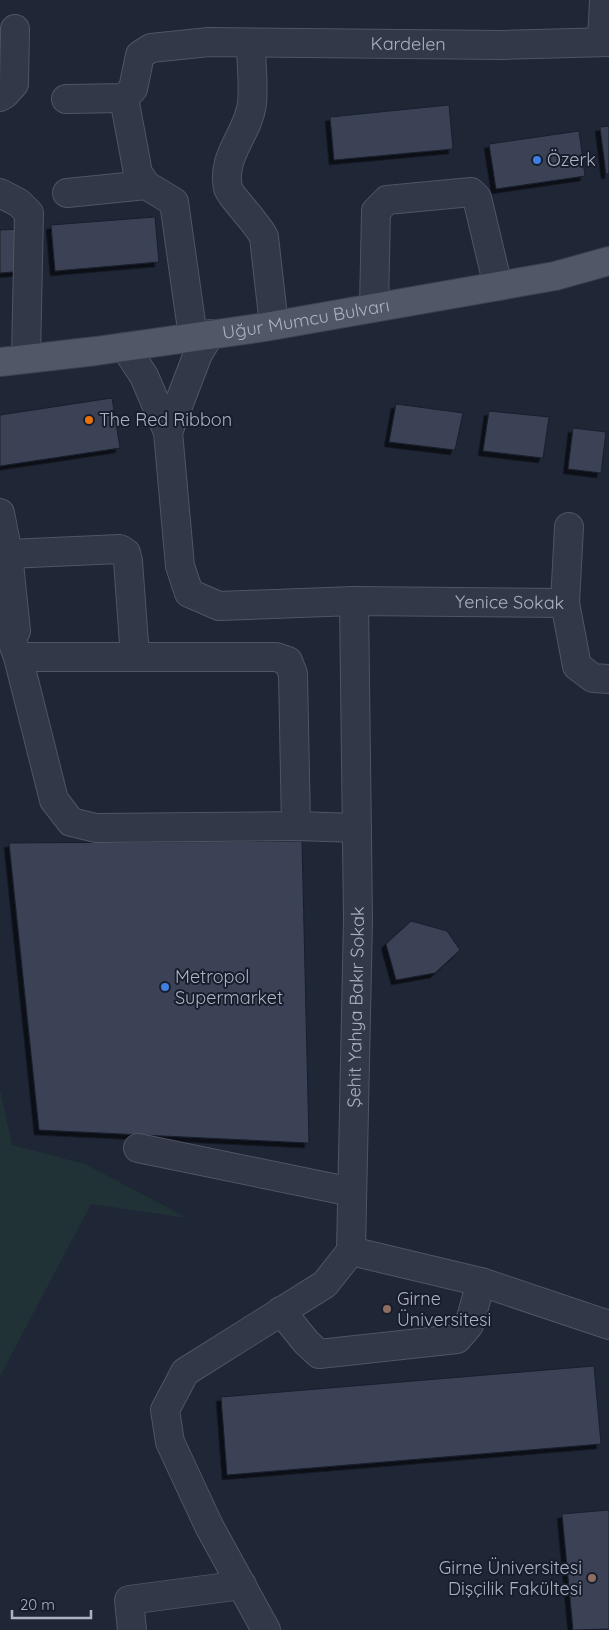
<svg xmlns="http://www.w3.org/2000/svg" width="609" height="1630" font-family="Quicksand,sans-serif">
	<defs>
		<filter id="shadow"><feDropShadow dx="-4.5" dy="4.5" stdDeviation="0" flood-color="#0009"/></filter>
	</defs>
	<rect width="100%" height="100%" fill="#1f2636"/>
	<path fill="#213237" d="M 0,1090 L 12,1145 L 85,1164 L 187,1218 L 91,1204 L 0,1376 Z"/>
	<path fill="#3a4357" stroke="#1a1f2d" filter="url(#shadow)" d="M 449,105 L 453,149 L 334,160 L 330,117 Z
		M 609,126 L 609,174 L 606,174 L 600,127 Z
		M 579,131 L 585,176 L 496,189 L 489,144 Z
		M 155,217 L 159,262 L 55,271 L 51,225 Z
		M 22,229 L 25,271 L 0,273 L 0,230 Z
		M 112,398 L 120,448 L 0,466 L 0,415 Z
		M 396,404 L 463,413 L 455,450 L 389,442 Z
		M 489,411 L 549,417 L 543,458 L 483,451 Z
		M 573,428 L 606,432 L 601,473 L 568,469 Z
		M 302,841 L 309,1143 L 39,1130 L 9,843 Z
		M 411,921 L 447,931 L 460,950 L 435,973 L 396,980 L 386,944 Z
		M 594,1366 L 601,1444 L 227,1475 L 221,1397 Z
		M 609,1510 L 609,1629 L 573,1630 L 562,1514 Z"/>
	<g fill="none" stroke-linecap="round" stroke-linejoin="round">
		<defs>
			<g id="minor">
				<path d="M 602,42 L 604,0"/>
				<path d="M 251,43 C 251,63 254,85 252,104 C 248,134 221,156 228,188 C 230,196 258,224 264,237 L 274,325"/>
				<path d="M 0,97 L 5,94 L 14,84 L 15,29"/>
				<path d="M 124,98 L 138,173 L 146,185 L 174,202 L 193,337"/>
				<path id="s1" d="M 66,99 L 124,98 L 133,89 L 140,55 L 151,48 L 209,42 L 502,45 L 609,42"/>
				<path d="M 0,193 L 19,203 L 29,213 L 26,358"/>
				<path d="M 67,193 L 146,185"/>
				<path d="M 374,307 L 376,211 L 387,200 L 471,192 L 477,198 L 498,286"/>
				<path id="s2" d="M 125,347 L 144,376 L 168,432 L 180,566 L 189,593 L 219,606 L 354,601 L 565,603 L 577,666 L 593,678 L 609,679"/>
				<path d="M 168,432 L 198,354 L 210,334"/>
				<path d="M 0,513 L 8,554 L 16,631"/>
				<path d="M 8,554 L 120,549 L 126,553 L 128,561 L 135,657"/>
				<path d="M 565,603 L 569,527"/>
				<path d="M 0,608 L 18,657 L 54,800 L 71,822 L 96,828 L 296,826 L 293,674 L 288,661 L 276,657 L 18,657"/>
				<path d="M 296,826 L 357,828"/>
				<path d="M 138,1148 L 352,1192"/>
				<path d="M 351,1251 L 481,1282 L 609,1325"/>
				<path d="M 281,1311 L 306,1342 L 319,1354 L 457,1339 L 469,1325 L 481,1282"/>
				<path d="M 132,1630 L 129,1600 L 242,1585"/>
				<path id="s3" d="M 266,1630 L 209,1526 L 170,1442 L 165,1410 L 185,1372 L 325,1284 L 351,1251 L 358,920 L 354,601"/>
			</g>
			<g id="major">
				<path id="s4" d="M 0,362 L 96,351 L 265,327 L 555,276 L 609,261"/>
			</g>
		</defs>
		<use href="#minor" stroke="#505565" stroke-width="30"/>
		<use href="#major" stroke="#3c4150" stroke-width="30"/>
		<use href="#minor" stroke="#323847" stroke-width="28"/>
		<use href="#major" stroke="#505767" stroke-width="28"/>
	</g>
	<g fill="#3f7fe0" stroke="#181d2b" stroke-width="2">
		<circle cx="537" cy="160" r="5"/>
		<circle cx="165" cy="987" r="5"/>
	</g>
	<circle fill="#e8710a" stroke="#181d2b" stroke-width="2" cx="89" cy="420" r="5"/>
	<g fill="#8d6e63" stroke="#181d2b" stroke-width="2">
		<circle cx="387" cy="1309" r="5"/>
		<circle cx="592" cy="1578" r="5"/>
	</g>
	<g text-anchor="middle" stroke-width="4" stroke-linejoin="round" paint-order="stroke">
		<g font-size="18" fill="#acb2c4" stroke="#181d2b">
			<text dy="6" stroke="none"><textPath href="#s1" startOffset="376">Kardelen</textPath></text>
			<text dy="6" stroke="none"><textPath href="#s4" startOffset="309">Uğur Mumcu Bulvarı</textPath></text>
			<text dy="6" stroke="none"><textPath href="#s2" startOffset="582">Yenice Sokak</textPath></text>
			<text dy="6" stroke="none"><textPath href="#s3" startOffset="738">Şehit Yahya Bakır Sokak</textPath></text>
		</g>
		<g font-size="18" fill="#acb2c4" stroke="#181d2b" text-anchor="start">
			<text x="547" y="166">Özerk</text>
			<text x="99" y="426">The Red Ribbon</text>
			<text x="175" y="983">Metropol<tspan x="175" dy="21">Supermarket</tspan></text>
			<text x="397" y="1305">Girne<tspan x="397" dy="21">Üniversitesi</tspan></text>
			<text x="582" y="1574" text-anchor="end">Girne Üniversitesi<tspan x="582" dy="21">Dişçilik Fakültesi</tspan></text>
		</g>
	</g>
	<path d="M12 1610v8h79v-8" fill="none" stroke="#acb2c4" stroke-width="2.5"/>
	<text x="20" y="1610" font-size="15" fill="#acb2c4" stroke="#181d2b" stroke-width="4" paint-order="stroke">20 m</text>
</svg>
